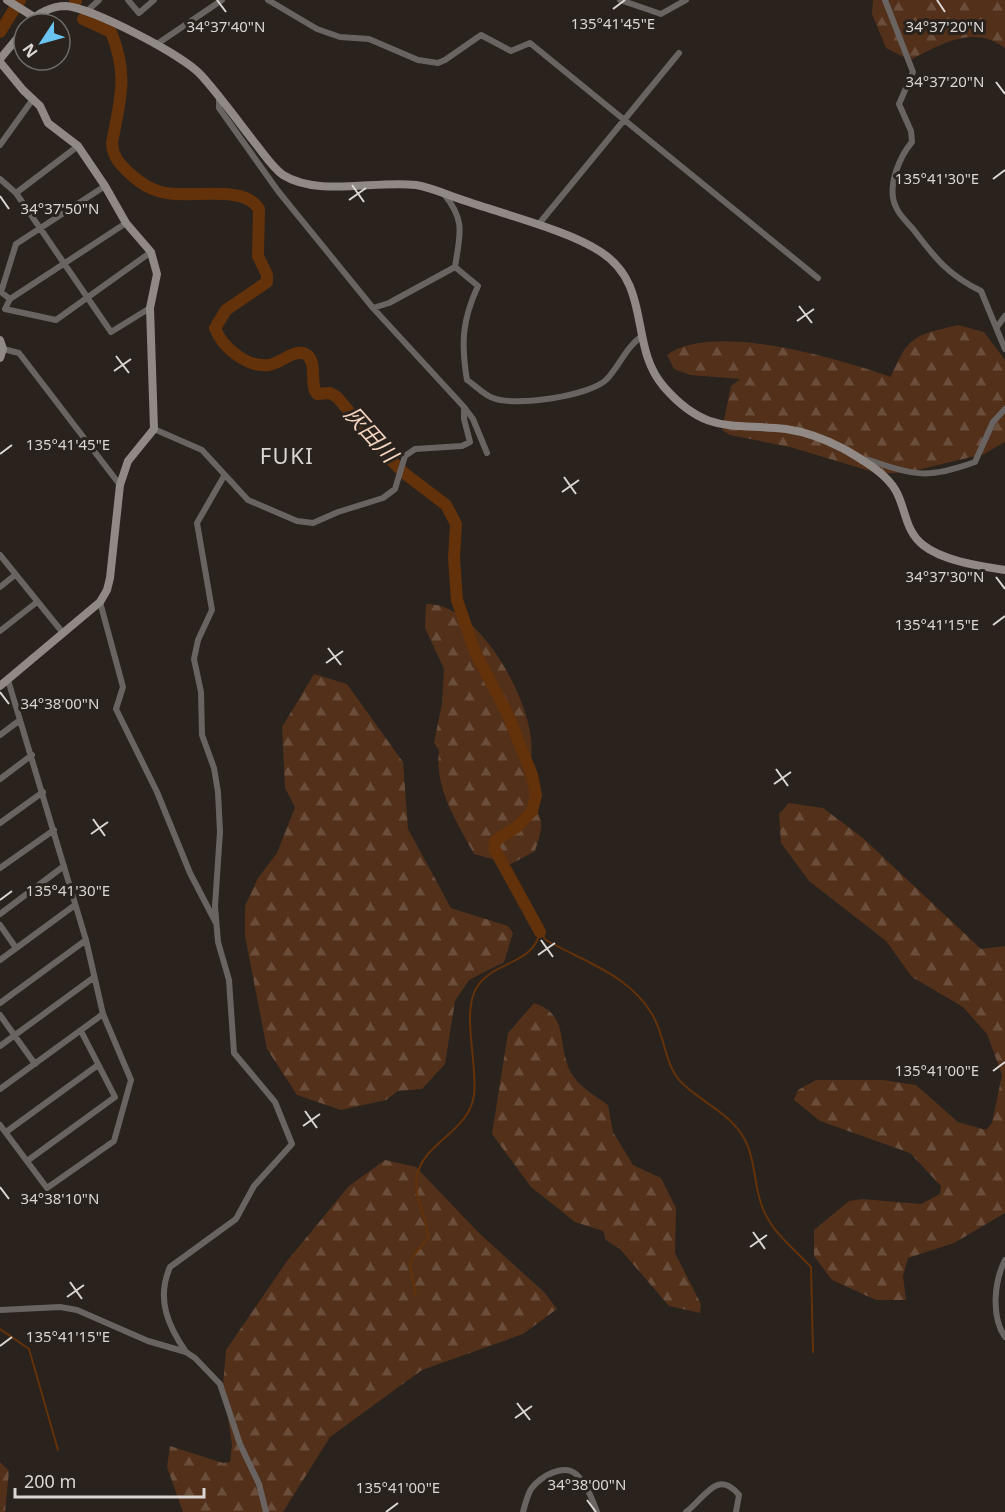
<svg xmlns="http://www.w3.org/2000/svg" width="1005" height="1512" font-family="'Noto Sans','Noto Sans JP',sans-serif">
	<defs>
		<pattern id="forest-firs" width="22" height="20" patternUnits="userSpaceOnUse" patternTransform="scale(1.5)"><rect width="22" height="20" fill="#52301a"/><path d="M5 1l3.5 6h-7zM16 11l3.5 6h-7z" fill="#6a4d3a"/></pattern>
	</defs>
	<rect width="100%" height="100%" fill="#29221d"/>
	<path fill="url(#forest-firs)" d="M 873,0 L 1005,0 L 1005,48 C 972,24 941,45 910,60 L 886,48 L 872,14 Z
		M 958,325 L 984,332 L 1005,360 L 1005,442 L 984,454 L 909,472 L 880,474 L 790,447 L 730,435 L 722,430 L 731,386 L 740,379 L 690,375 L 674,369 L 667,355 C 713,321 840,359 891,377 C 908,335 916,335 958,325 Z
		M 426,604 C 477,602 527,694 531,739 C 533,757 528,776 531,794 C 532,804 541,814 541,824 C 542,832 537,843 535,851 L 511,864 L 474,854 C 457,822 434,788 439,750 L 434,743 L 442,703 L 444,669 L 425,628 Z
		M 314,674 L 347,684 L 403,762 L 408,829 L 451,908 L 508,926 L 513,933 L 504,962 L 469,980 L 455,1001 L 445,1064 L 422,1089 L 398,1091 L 386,1100 L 341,1110 L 297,1095 L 267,1049 L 245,936 L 245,906 L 258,878 L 277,853 L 295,807 L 285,788 L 282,727 Z
		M 789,803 L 823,808 L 863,838 L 981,949 L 1005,946 L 1005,1213 L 954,1243 L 908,1258 L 903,1276 L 906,1300 L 876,1300 L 832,1280 L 814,1256 L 814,1230 L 849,1201 L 862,1199 L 921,1204 L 940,1194 L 941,1186 L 910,1153 L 820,1121 L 794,1100 L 798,1090 L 816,1080 L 883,1080 L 916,1085 L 958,1122 L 986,1130 L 992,1123 L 1002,1075 L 987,1034 L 963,1007 L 912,977 L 886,941 L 809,881 L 781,843 L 779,814 Z
		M 534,1003 C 572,1015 555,1048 573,1076 C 580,1087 597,1097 608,1105 L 613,1132 L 633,1165 L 661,1178 L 676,1208 L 675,1253 L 701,1304 L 700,1313 L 669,1306 L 620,1249 L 606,1240 L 603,1231 L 575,1222 L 531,1187 L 492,1134 L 508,1033 Z
		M 385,1160 L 416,1167 L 479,1233 L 544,1292 L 557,1309 L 523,1334 L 422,1370 L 330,1437 L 283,1512 L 183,1512 L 167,1467 L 170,1446 L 223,1463 L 230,1462 L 232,1445 L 223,1385 L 226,1350 L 287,1261 L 349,1186 Z
		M 0,1462 L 9,1471 L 5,1512 L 0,1512 Z"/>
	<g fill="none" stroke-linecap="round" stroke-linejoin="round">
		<path stroke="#63320b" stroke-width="2" d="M 540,932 L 546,940 C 584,962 628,974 652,1014 C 665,1035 664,1063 680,1081 C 701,1103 732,1113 746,1142 C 755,1160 754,1181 760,1200 C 768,1230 791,1245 811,1267 L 813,1352
			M 416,1296 L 410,1264 L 413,1256 L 428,1238 C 428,1217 412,1196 417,1175 C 425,1141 469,1132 474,1095 C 478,1065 461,1011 477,987 C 493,961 533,965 540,932
			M 0,1329 L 29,1349 L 58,1450"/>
		<path stroke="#63320b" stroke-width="12" d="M 75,0 L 76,1
			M 83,19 L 111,32 C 129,76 120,99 112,143 C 113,156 118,162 127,171 C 134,178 147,188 158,191 C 184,201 243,182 259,209 L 258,256 L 267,275 L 267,282 L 226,310 L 215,328 C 222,347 247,368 269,365 C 280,364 296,347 307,355 C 318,364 309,384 317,394 L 330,393 L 337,397 L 385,454 L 404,473 L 446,505 L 456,524 L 454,558 L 457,600 L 475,652 L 508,715 L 532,775 L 536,795 L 532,811 L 518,826 L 495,841 L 494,848 L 540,932
			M 0,32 L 20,0"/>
		<path stroke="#696462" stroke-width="6" d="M 128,0 L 139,13 L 154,0
			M 268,0 L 317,29 L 340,37 L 369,39 L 418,60 L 438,63 L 445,60 L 481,35 L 511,51 L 530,43 L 818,278
			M 620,0 L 661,14 L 686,0
			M 885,0 L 913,72 L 899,104 L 911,131 L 912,142 C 900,156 886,187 896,207 C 899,215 907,222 913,229 C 935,258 948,275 981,291 L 1005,349
			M 86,12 L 99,0
			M 157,44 L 222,0
			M 219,99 L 219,108 L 278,191 L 373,308 L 464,407 L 473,419 L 487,453
			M 0,145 L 33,99
			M 0,179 L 16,193 L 111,332 L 150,308
			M 16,193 L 78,146
			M 444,194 C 466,221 460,234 455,267
			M 126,223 L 10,299 L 5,309 L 56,320 L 151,252
			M 538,225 L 679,53
			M 455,267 L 478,286 C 462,320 461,344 467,380 C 475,385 484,395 493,398 C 515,407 591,396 607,379 C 620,365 626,347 642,336
			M 10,299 L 1,292 L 16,244 L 105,186
			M 373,308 L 389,303 L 455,267
			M 997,327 L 1005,316
			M 3,349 L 19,353 L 120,485
			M 154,429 L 202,450 L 248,500 L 297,521 L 313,523 L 338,512 L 383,498 L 395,489 L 405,456 L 415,449 L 462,446 L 470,442 L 464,419 L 464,408
			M 862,461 L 869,460 C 916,476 927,479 975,462 L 993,422 L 1005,409
			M 0,555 L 63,633
			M 0,587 L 15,575
			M 100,602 L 123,687 L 116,709 L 157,792 L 190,873 L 216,923
			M 0,631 L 37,602
			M 0,735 L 20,720
			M 0,779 L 32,755
			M 0,823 L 43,792
			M 0,868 L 54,830
			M 0,914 L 64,866
			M 0,925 L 16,948
			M 0,960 L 75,905
			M 0,1003 L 86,940
			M 0,1015 L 35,1064
			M 0,1046 L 93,978
			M 0,1089 L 103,1014
			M 0,1125 L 47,1188 L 114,1141 L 131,1080 L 103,1014 L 86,940 L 8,680
			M 6,1132 L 98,1065
			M 27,1161 L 115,1097 L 81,1031
			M 1005,1260 C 994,1282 991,1317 1005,1337
			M 0,1310 L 60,1307 L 77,1310 L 148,1341 L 186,1352 L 195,1358 L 220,1384 L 240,1444 L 259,1484 L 266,1512
			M 186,1352 C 168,1326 156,1299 170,1267 L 236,1219 L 254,1186 L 292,1144 L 275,1102 L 234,1053 L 229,980 L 218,942 L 215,906 L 220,832 L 218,792 L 214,768 L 202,735 L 201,692 L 194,659 L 198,640 L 212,610 L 197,523 L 224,476
			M 523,1512 C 525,1505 527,1496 531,1489 C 540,1477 563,1463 576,1474 C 587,1484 592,1499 597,1512
			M 686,1512 C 704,1499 717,1468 739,1495 L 736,1512"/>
		<path stroke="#908985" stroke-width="8" d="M 7,0 L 34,17
			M 28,24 C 37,13 52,6 66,6 C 92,8 183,55 201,75 C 220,96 237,120 255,143 C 264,154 272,167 283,175 C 318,197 376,180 416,185 C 434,188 452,197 469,202 C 506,215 570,231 601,252 C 653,286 628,346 664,387 C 706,435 732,423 786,429 C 807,432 825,439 844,449 C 861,459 886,473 896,491 C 906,509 905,531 923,545 C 943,561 980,566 1005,570
			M 0,59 L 24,30
			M 0,62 L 23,90 L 40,106 L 48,123 L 78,146 L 105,186 L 126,223 L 151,252 L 157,274 L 150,308 L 154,429 L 128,461 L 120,485 L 110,578 L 107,590 L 100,602 L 0,686
			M 0,340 L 3,349 L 0,358"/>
	</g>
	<path fill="none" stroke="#dbd6d3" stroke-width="2" d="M 217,0 L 226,12M 937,0 L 945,12M 613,9 L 625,0M 996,82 L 1005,94M 993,179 L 1005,170M 352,185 L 364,202M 0,196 L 9,209M 349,200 L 366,188M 799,306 L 812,323M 797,321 L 814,309M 116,356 L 129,373M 114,371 L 131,359M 0,454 L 12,445M 564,477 L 576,494M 562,492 L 579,480M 996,577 L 1005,589M 993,625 L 1005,616M 328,648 L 341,665M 326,663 L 343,651M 0,692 L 9,704M 776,769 L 788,786M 774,784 L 791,772M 93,819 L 105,836M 91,834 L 108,822M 0,900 L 12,891M 541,940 L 553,957M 538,955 L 555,943M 993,1071 L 1005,1062M 305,1111 L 317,1128M 303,1126 L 320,1114M 0,1187 L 9,1199M 753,1232 L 765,1249M 750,1247 L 767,1235M 70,1282 L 82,1299M 67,1297 L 84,1285M 0,1346 L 12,1337M 517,1403 L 530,1420M 515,1418 L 532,1406M 587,1500 L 596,1512M 386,1512 L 398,1503"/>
	<g text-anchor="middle" stroke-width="6" stroke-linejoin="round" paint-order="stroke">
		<g font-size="22" font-style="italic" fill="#f6d5c0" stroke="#29221d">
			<text transform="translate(371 434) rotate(48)" y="8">灰田川</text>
		</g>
		<g font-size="22" letter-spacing="1.5" fill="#dbd6d3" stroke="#29221d">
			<text x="287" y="464">FUKI</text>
		</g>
	</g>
	<g font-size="15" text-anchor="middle" fill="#dbd6d3" stroke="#29221d" stroke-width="6" stroke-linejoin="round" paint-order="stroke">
		<text x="613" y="29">135°41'45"E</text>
		<text x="226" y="32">34°37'40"N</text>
		<text x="945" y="32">34°37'20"N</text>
		<text x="945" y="87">34°37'20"N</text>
		<text x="937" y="184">135°41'30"E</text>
		<text x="60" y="214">34°37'50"N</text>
		<text x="68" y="450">135°41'45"E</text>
		<text x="945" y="582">34°37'30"N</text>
		<text x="937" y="630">135°41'15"E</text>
		<text x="60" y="709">34°38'00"N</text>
		<text x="68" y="896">135°41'30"E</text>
		<text x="937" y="1076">135°41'00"E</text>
		<text x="60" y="1204">34°38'10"N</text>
		<text x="68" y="1342">135°41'15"E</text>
		<text x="587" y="1490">34°38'00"N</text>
		<text x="398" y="1493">135°41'00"E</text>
	</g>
	<g transform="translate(42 42) rotate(234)"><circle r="28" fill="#29221d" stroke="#706a66" stroke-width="1.5"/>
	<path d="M0-4.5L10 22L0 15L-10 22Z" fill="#6bc3f2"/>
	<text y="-9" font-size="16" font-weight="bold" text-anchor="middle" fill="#dbd6d3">N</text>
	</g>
	<path d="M15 1488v9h189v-9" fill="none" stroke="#dbd6d3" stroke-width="3"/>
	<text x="24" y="1488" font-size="18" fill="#dbd6d3" stroke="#29221d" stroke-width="4.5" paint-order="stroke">200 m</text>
</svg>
